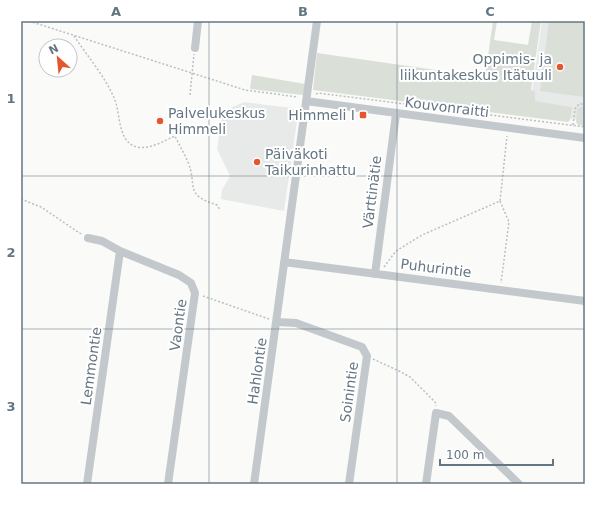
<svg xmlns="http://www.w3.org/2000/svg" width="606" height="505" font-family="'DejaVu Sans',sans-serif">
	<rect width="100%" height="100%" fill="#fafaf8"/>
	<path fill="#e8e9e9" d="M 542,21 L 585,21 L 585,121 L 529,113 Z
		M 244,102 L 292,108 L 298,114 L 284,211 L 221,199 L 222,190 L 230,176 L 217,149 L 222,115 L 226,110 Z"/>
	<path fill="#dadfd7" d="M 493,21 L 497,21 L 494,40 L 528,45 L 532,21 L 541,21 L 531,90 L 535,91 L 535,101 L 570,107 L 572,108 L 570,120 L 568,122 L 313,90 L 317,53 L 485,77 Z
		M 549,21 L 585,21 L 585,97 L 540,91 Z
		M 252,75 L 305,84 L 303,95 L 250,89 Z
		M 580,107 L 585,107 L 585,126 L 578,125 L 576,122 L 577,109 Z"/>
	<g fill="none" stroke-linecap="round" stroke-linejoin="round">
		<path stroke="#bbbfc2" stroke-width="1.5" stroke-dasharray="2 2" stroke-linecap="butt" d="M 29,21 L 245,90 L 298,97
			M 74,36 C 88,57 108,80 116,103 C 120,117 119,143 137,147 C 150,150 163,141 175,136 C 179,145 184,153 188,162 C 198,187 183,194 217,205 L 220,210
			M 316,94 L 318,93 L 585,127
			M 190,95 L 194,54
			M 573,125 L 575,109 L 579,104 L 585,104
			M 21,199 L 41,207 L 81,234
			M 500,201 L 509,222 L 501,283
			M 384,267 L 396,251 L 422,235 L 500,201 L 507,136
			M 203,296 L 269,319
			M 373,359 L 399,371 L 410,377 L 435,402 L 436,406"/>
		<path stroke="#c3c8cc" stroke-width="8" d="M 195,48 L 198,21
			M 306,101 L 585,138
			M 88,238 L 102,241 L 120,251 L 179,275 L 191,283 L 195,293 L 168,484
			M 284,262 L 585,301
			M 375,274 L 396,114
			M 277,322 L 296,323 L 362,347 L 367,356 L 349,484
			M 87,484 L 120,251
			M 254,484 L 317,21
			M 426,484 L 436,413 L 449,416 L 519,484"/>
	</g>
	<path fill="none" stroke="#657683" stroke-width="1" stroke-opacity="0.55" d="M 209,21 L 209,484M 397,21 L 397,484M 21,176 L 585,176M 21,329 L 585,329"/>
	<g fill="#e4572e" stroke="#fff" stroke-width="1.5">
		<circle cx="560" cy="67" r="4"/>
		<rect x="359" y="111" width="8" height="8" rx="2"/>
		<circle cx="160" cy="121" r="4"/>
		<circle cx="257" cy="162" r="4"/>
	</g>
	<g text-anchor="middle" stroke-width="4" stroke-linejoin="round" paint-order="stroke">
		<g font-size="14" fill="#657683" stroke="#fff" text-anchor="end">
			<text x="552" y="64">Oppimis- ja<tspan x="552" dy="16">liikuntakeskus Itätuuli</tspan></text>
			<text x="168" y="118" text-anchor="start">Palvelukeskus<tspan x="168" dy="16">Himmeli</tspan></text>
			<text x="355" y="120">Himmeli I</text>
			<text x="265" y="159" text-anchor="start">Päiväkoti<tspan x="265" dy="16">Taikurinhattu</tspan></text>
		</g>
		<g font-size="14" fill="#657683" stroke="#fff">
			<text transform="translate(447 107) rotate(7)" y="5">Kouvonraitti</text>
			<text transform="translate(372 192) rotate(-83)" y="5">Värttinätie</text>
			<text transform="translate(436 268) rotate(7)" y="5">Puhurintie</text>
			<text transform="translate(178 325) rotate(-82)" y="5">Vaontie</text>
			<text transform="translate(91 366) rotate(-82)" y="5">Lemmontie</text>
			<text transform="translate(257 371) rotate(-82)" y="5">Hahlontie</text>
			<text transform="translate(349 392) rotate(-82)" y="5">Soinintie</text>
		</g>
	</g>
	<rect width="606" height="505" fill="none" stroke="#ffffff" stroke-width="44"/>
	<g transform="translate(58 58) rotate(333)"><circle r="19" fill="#ffffff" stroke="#c1c8cd"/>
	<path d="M0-3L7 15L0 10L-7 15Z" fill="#e4572e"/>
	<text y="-6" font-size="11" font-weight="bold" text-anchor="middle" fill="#657683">N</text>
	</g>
	<path d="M440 459v6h113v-6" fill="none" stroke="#657683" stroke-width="2"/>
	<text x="446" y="459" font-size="12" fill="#657683" stroke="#ffffff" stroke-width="3" paint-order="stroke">100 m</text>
	<rect x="22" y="22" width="562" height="461" fill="none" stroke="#657683" stroke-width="1.5"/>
	<g font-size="13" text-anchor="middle" font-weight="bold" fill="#657683">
		<text x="116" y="16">A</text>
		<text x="303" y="16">B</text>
		<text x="490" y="16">C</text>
		<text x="11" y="103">1</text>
		<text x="11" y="257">2</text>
		<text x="11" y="411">3</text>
	</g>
</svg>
